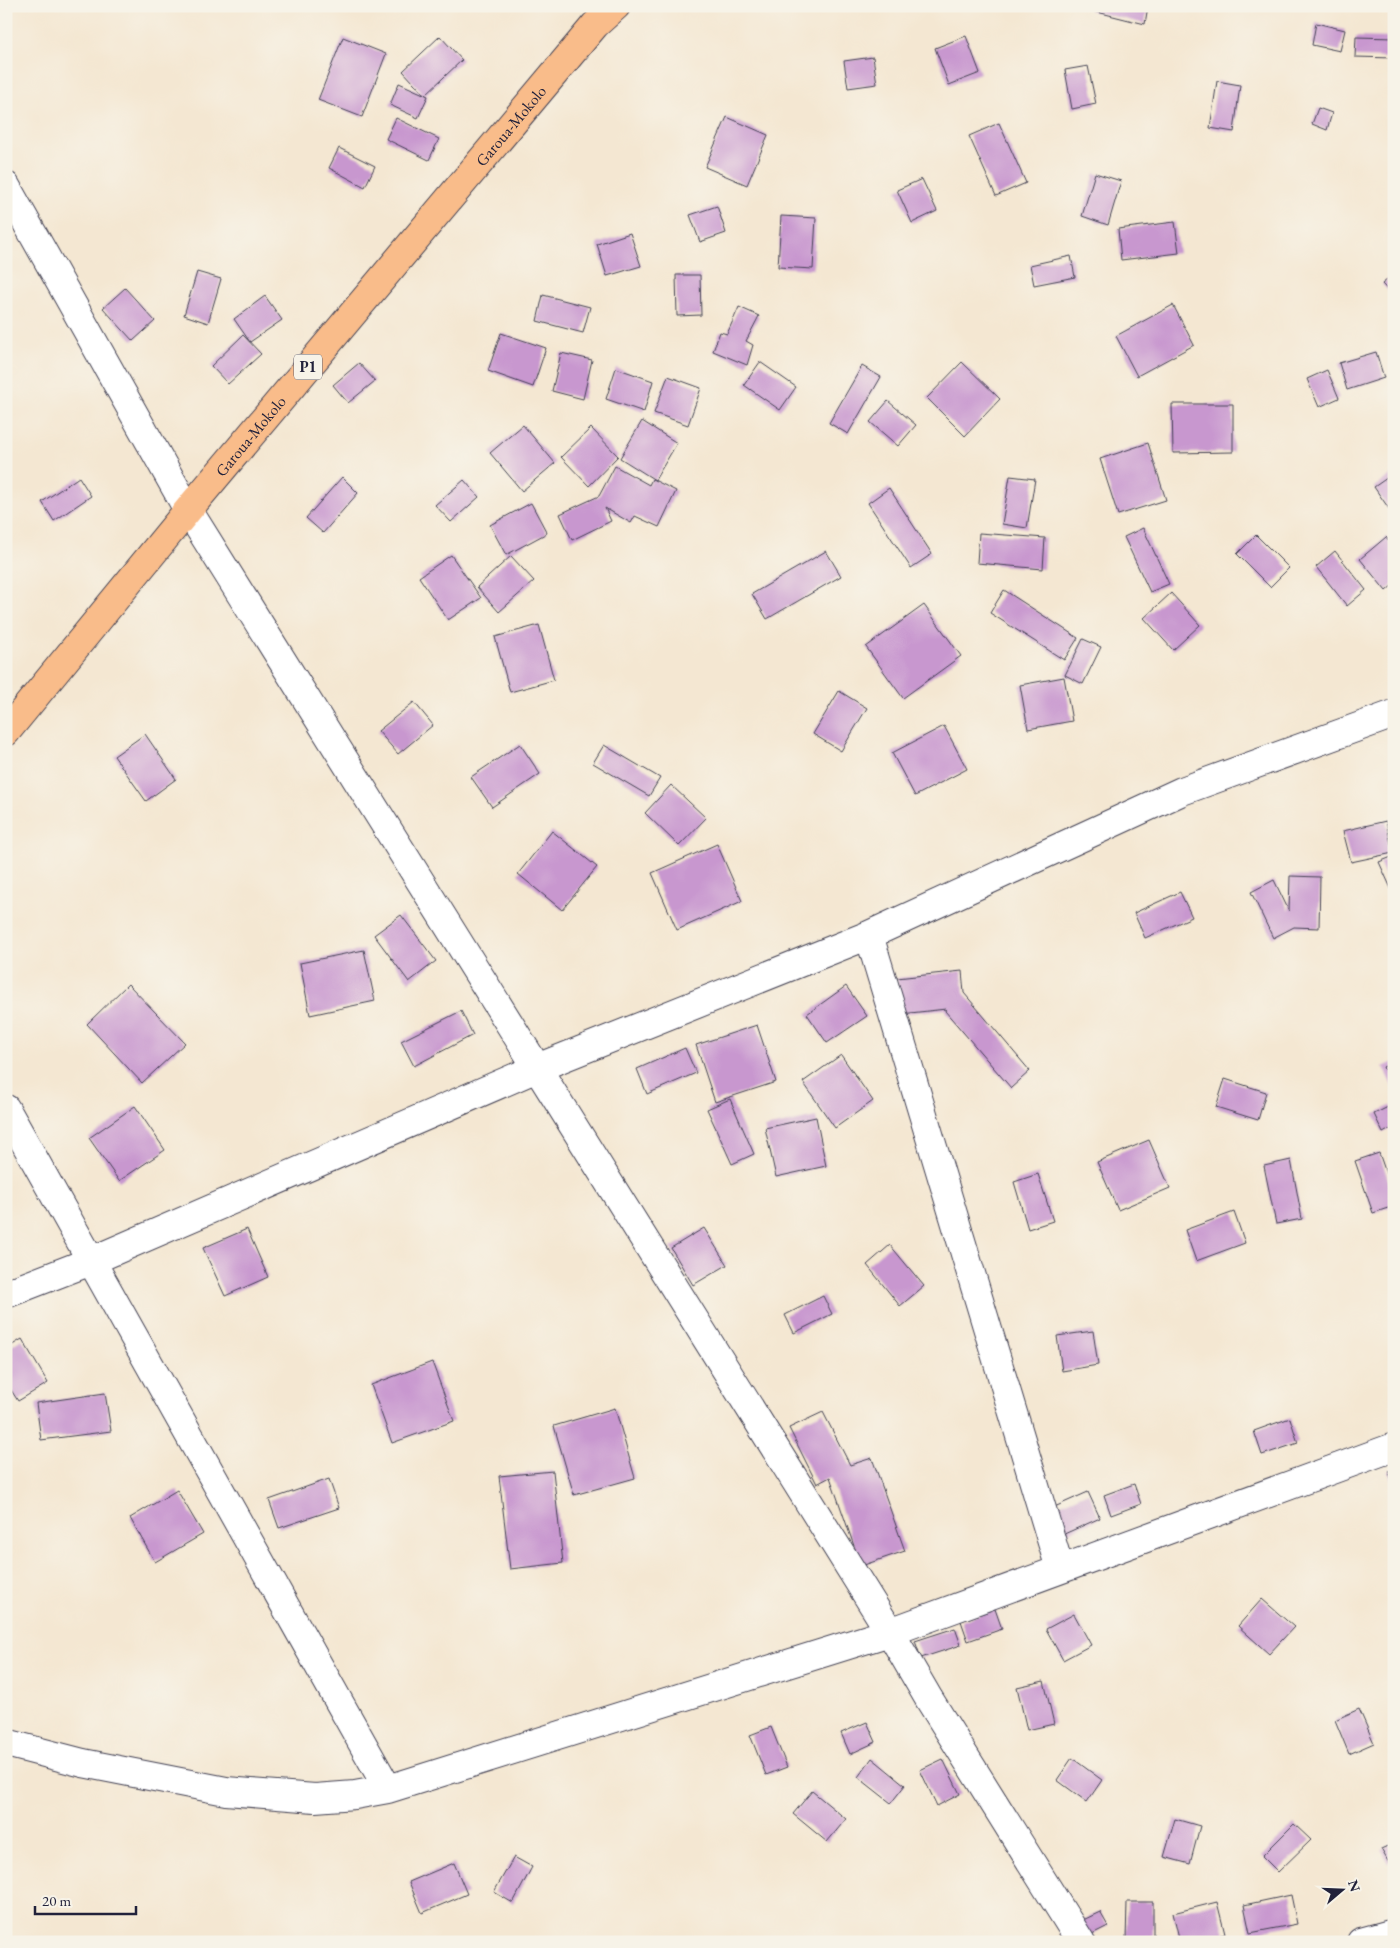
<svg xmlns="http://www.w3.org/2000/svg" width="1400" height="1948" font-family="'EB Garamond',serif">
	<rect width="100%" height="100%" fill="#f7f3e8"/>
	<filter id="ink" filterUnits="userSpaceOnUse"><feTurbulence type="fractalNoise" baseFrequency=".02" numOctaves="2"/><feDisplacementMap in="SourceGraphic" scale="10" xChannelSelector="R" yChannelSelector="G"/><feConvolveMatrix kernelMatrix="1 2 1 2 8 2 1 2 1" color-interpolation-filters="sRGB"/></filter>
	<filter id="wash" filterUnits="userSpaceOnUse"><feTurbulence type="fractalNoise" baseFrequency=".0096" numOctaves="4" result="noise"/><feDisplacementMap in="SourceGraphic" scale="20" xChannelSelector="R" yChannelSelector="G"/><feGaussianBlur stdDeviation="1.12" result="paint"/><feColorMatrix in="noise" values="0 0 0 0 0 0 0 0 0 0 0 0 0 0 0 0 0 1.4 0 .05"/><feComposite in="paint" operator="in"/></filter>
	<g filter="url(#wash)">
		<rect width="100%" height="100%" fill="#f4e7d2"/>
		<g id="blocks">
			<path fill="#c897cf" d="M 1090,6 L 1148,6 L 1145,24 L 1089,10 Z
				M 1316,23 L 1345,30 L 1340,51 L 1312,45 Z
				M 440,36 L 462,60 L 425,95 L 403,71 Z
				M 966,36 L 980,73 L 949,85 L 935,48 Z
				M 343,37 L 386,54 L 362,117 L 318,100 Z
				M 1356,37 L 1394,38 L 1394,58 L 1355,57 Z
				M 873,57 L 877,84 L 848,88 L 844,61 Z
				M 1088,66 L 1096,104 L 1072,109 L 1065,70 Z
				M 1217,81 L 1240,85 L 1234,132 L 1210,128 Z
				M 399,83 L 428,96 L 418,118 L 390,105 Z
				M 1318,108 L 1332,113 L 1327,130 L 1312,124 Z
				M 727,117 L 768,135 L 747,185 L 705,167 Z
				M 396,118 L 439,139 L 429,160 L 386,139 Z
				M 999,123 L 1026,183 L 996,196 L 969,136 Z
				M 339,148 L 375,166 L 365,187 L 329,168 Z
				M 1095,173 L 1121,181 L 1108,225 L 1082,216 Z
				M 922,179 L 937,211 L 912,223 L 897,190 Z
				M 717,206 L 726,233 L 700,242 L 690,215 Z
				M 781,216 L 816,218 L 813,269 L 778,267 Z
				M 1175,222 L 1179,253 L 1121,260 L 1118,229 Z
				M 630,233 L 641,266 L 607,276 L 597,244 Z
				M 1071,256 L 1075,277 L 1034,285 L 1030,265 Z
				M 197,272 L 221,279 L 208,323 L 184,315 Z
				M 1394,274 L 1394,297 L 1382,284 Z
				M 676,275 L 700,275 L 701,315 L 677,316 Z
				M 125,288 L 155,321 L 133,341 L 103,308 Z
				M 543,295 L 590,307 L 583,333 L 537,321 Z
				M 265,296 L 282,320 L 250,342 L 234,319 Z
				M 1173,305 L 1194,345 L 1137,376 L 1116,336 Z
				M 739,307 L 759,316 L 746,341 L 753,345 L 747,365 L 713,351 L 720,332 L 727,334 Z
				M 501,333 L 546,348 L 533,387 L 488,371 Z
				M 243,335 L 261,354 L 228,384 L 211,366 Z
				M 1376,352 L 1384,378 L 1347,390 L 1339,363 Z
				M 561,353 L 592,360 L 583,399 L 552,391 Z
				M 760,362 L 796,387 L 780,410 L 744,385 Z
				M 962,362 L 1000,399 L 965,436 L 927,398 Z
				M 359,363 L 375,381 L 348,403 L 333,385 Z
				M 862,366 L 881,377 L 848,434 L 829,423 Z
				M 616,368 L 653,381 L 644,412 L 606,399 Z
				M 1327,370 L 1339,398 L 1319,407 L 1307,379 Z
				M 668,376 L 701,388 L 688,425 L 654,413 Z
				M 888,401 L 916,425 L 898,446 L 870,422 Z
				M 1172,404 L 1233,404 L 1233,452 L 1173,453 Z
				M 642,421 L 677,443 L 655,480 L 620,458 Z
				M 523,425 L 555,463 L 522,491 L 490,453 Z
				M 591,428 L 618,456 L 589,486 L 561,457 Z
				M 1148,443 L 1166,500 L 1118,515 L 1100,459 Z
				M 615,466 L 649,485 L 652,479 L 676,491 L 659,527 L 635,516 L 631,523 L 605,508 L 611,521 L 572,540 L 560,514 L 599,496 Z
				M 1394,473 L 1394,516 L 1374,487 Z
				M 1010,476 L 1035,479 L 1027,528 L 1002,524 Z
				M 79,477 L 91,496 L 54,521 L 42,502 Z
				M 342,477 L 358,493 L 323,533 L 306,518 Z
				M 464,480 L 479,497 L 451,522 L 435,505 Z
				M 889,488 L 932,554 L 911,568 L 868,503 Z
				M 531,503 L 547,533 L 506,555 L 490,525 Z
				M 1143,528 L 1169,584 L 1150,592 L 1124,537 Z
				M 979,533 L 1045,538 L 1043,569 L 977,563 Z
				M 1256,535 L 1289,568 L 1270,587 L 1237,554 Z
				M 1386,537 L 1394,547 L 1394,584 L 1386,591 L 1360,559 Z
				M 826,551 L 841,576 L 767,619 L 752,594 Z
				M 1335,551 L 1366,590 L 1347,606 L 1316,567 Z
				M 451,555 L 481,598 L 448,620 L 419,577 Z
				M 511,556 L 534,581 L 499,612 L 477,587 Z
				M 1004,590 L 1078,638 L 1064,660 L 990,613 Z
				M 1171,593 L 1200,625 L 1173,650 L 1144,618 Z
				M 924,605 L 961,656 L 903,698 L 866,647 Z
				M 539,625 L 554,680 L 510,692 L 495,637 Z
				M 1083,639 L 1101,647 L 1083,684 L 1065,675 Z
				M 1064,677 L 1072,721 L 1028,729 L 1020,685 Z
				M 839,691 L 867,708 L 841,751 L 813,734 Z
				M 414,702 L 433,725 L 398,754 L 378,731 Z
				M 944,726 L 967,769 L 915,796 L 892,753 Z
				M 145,734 L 176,779 L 146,801 L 114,756 Z
				M 520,744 L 540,774 L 492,807 L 471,777 Z
				M 604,745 L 660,778 L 649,796 L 593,763 Z
				M 671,785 L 706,818 L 679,846 L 645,813 Z
				M 1386,821 L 1393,853 L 1351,862 L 1343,831 Z
				M 552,831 L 597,867 L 562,910 L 518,874 Z
				M 717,844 L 742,901 L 677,930 L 652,873 Z
				M 1394,856 L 1394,895 L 1379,862 Z
				M 1290,876 L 1320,877 L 1319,928 L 1294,927 L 1273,938 L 1251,892 L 1274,880 L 1289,911 Z
				M 1180,892 L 1192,917 L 1145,938 L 1134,913 Z
				M 401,915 L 436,961 L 409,982 L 374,935 Z
				M 364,950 L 375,1001 L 310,1015 L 300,963 Z
				M 962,971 L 964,993 L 1030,1071 L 1011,1088 L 945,1011 L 946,1009 L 901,1014 L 897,978 Z
				M 128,984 L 185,1043 L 142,1083 L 87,1024 Z
				M 846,986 L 867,1016 L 827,1043 L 807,1014 Z
				M 461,1011 L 473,1035 L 414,1066 L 401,1041 Z
				M 757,1025 L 776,1082 L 715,1102 L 696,1045 Z
				M 685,1048 L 696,1073 L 647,1094 L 637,1069 Z
				M 841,1055 L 873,1101 L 835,1128 L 803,1082 Z
				M 1394,1062 L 1394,1090 L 1383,1067 Z
				M 1225,1079 L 1266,1092 L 1258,1120 L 1216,1107 Z
				M 730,1099 L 754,1154 L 732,1164 L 707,1109 Z
				M 1394,1104 L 1394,1127 L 1383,1133 L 1374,1114 Z
				M 135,1106 L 165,1150 L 119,1181 L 89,1138 Z
				M 816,1117 L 826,1166 L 776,1177 L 765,1128 Z
				M 1149,1140 L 1170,1188 L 1118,1210 L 1097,1162 Z
				M 1379,1153 L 1394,1196 L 1394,1206 L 1373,1213 L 1355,1161 Z
				M 1291,1160 L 1302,1219 L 1276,1224 L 1264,1166 Z
				M 1038,1174 L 1053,1221 L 1028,1229 L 1014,1182 Z
				M 1234,1212 L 1245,1243 L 1196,1261 L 1185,1230 Z
				M 704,1228 L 727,1265 L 693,1285 L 671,1248 Z
				M 247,1229 L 268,1277 L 225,1296 L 203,1248 Z
				M 890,1245 L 924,1286 L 900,1306 L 867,1265 Z
				M 823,1296 L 832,1314 L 794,1333 L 785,1315 Z
				M 1093,1331 L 1098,1365 L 1062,1371 L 1057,1336 Z
				M 22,1339 L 48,1383 L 18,1401 L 6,1382 L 6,1349 Z
				M 432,1362 L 454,1421 L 392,1443 L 371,1385 Z
				M 105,1393 L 111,1431 L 41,1440 L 36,1403 Z
				M 615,1408 L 635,1478 L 574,1495 L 554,1426 Z
				M 823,1412 L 850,1465 L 872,1458 L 905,1551 L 861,1566 L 830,1477 L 817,1484 L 789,1428 Z
				M 1290,1418 L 1298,1443 L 1262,1455 L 1254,1431 Z
				M 1394,1469 L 1394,1484 L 1388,1471 Z
				M 553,1471 L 563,1563 L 510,1569 L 499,1476 Z
				M 329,1479 L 339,1508 L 279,1528 L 269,1500 Z
				M 1134,1484 L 1141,1504 L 1111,1515 L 1104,1495 Z
				M 177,1490 L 203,1534 L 155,1562 L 130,1518 Z
				M 1088,1492 L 1100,1518 L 1062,1535 L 1050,1509 Z
				M 1262,1599 L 1294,1627 L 1269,1654 L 1238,1626 Z
				M 995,1609 L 1002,1629 L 968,1641 L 961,1621 Z
				M 1074,1614 L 1091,1645 L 1063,1660 L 1046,1629 Z
				M 955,1628 L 961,1645 L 921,1658 L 915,1641 Z
				M 1044,1681 L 1054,1724 L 1027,1730 L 1017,1687 Z
				M 1359,1709 L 1374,1743 L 1349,1754 L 1335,1720 Z
				M 867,1722 L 876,1742 L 850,1754 L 841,1733 Z
				M 771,1727 L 787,1767 L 766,1775 L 750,1735 Z
				M 872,1758 L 905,1785 L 891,1803 L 858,1777 Z
				M 1072,1758 L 1102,1780 L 1087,1802 L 1057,1780 Z
				M 943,1759 L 960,1794 L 937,1806 L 920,1770 Z
				M 812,1791 L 846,1819 L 827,1842 L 793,1814 Z
				M 1175,1819 L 1200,1826 L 1190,1864 L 1164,1857 Z
				M 1294,1824 L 1311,1840 L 1278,1872 L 1262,1856 Z
				M 1394,1843 L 1394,1861 L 1389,1863 L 1381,1849 Z
				M 514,1857 L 532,1867 L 513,1903 L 494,1892 Z
				M 454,1863 L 467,1894 L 422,1913 L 409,1882 Z
				M 1291,1895 L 1297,1924 L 1250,1933 L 1244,1905 Z
				M 1127,1902 L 1153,1902 L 1153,1941 L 1126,1941 Z
				M 1217,1902 L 1225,1934 L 1195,1942 L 1180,1942 L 1173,1913 Z
				M 1100,1912 L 1108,1926 L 1088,1936 L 1081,1921 Z"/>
		</g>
	</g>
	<g filter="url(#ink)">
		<use href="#blocks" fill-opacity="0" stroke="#424052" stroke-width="1"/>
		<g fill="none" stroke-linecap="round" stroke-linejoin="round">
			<defs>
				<path id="street" d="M 6,186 L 188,510 L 890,1632 L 929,1699 L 1081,1942
					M 869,935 L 1060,1569
					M 6,1109 L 388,1789
					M 6,1294 L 91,1261 L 537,1068 L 869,935 L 1182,791 L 1394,714
					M 6,1743 L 83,1763 L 226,1791 L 315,1798 L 355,1795 L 388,1789 L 890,1632 L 1394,1447
					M 1361,1942 L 1394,1933"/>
				<g id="primary">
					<path id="s1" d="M 6,732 L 188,510 L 595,25 L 616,6"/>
				</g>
			</defs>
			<use href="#street" stroke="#424052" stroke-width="30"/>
			<use href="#primary" stroke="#424052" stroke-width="30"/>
			<use href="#street" stroke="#fff" stroke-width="28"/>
			<use href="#primary" stroke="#f9bc8a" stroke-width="28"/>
		</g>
	</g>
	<g text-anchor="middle" stroke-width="4" stroke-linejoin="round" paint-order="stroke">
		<rect fill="#f7f3e8" stroke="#62616f" stroke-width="1" x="294" y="354.5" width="28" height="25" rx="4"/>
		<g font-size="15" font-weight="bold" fill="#22223b">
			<text x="308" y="372">P1</text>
		</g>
		<g font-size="16" fill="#22223b" stroke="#f7f3e8">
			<text dy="6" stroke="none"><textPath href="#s1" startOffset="789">Garoua-Mokolo</textPath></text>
			<text dy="6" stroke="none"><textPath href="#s1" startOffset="384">Garoua-Mokolo</textPath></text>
		</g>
	</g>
	<rect width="1400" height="1948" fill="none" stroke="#f7f3e8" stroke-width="25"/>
	<g transform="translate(1342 1890) rotate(71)" stroke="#f7f3e8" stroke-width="4" paint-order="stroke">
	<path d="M0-4L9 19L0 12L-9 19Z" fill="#22223b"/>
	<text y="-8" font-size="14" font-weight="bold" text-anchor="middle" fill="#22223b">N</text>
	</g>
	<path d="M35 1906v8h101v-8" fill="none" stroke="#22223b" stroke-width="2.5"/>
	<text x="42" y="1906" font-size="15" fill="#22223b" stroke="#f7f3e8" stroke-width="4" paint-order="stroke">20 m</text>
</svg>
